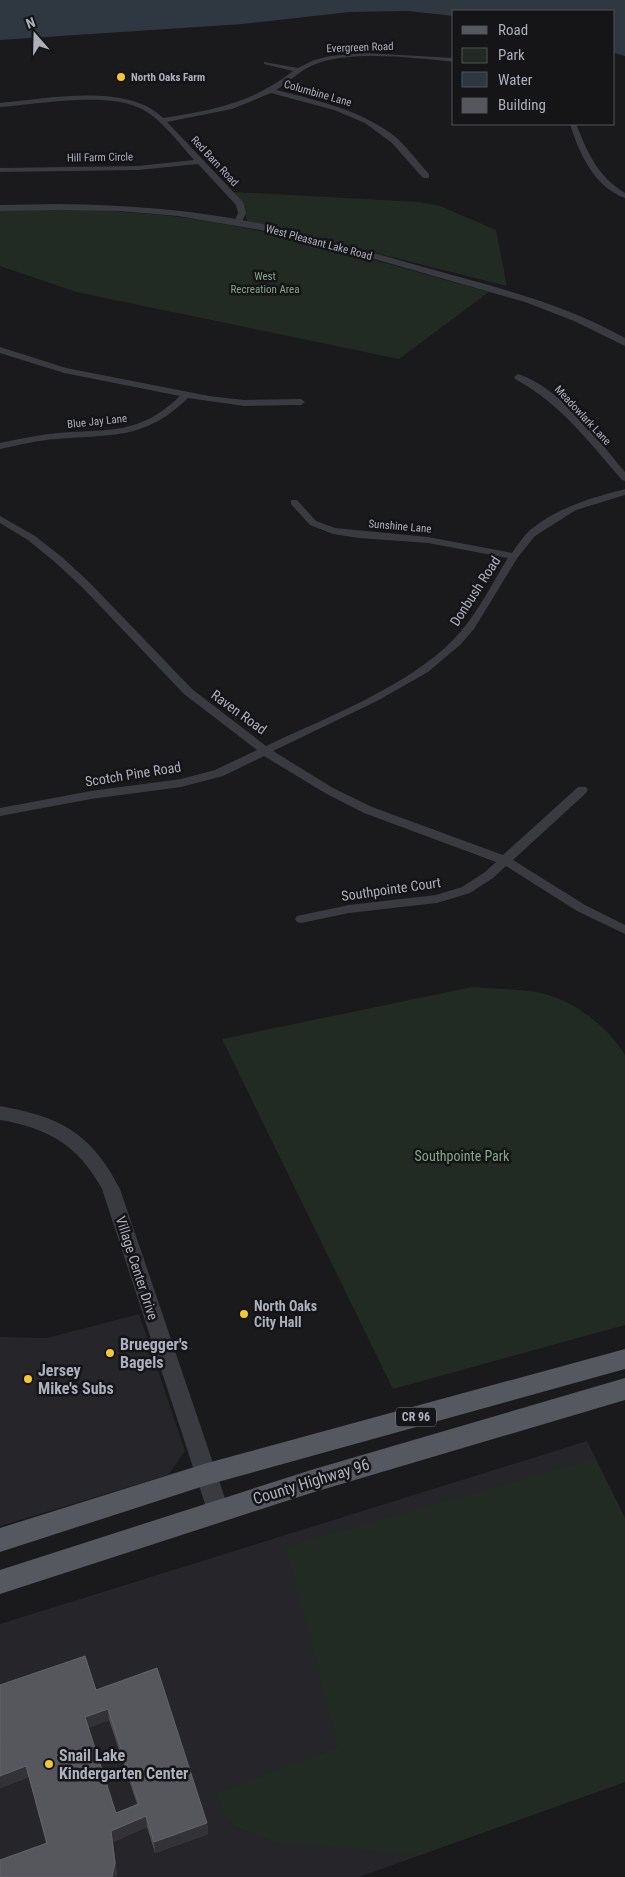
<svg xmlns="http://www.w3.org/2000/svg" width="625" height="1877" font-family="'Roboto Condensed',sans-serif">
	<rect width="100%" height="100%" fill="#1a191c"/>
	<path fill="#262529" d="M 139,1314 L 185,1451 L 168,1475 L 0,1526 L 0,1337 L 47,1338 Z
		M 587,1441 L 625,1518 L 625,1782 L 359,1877 L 0,1877 L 0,1624 Z"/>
	<path fill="#212a23" d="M 234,192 L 419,202 L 440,206 L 496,230 L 507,286 L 247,221 L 243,204 Z
		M 68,209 C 112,211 156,213 200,220 C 298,235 393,266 489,292 L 399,359 L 76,292 L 0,266 L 0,211 Z
		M 472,987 C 493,989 527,989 545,994 C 576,1002 609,1028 625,1055 L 625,1325 L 393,1389 L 222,1039 Z
		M 595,1458 L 625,1518 L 625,1782 L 420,1855 L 276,1843 L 234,1826 L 222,1812 L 217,1793 L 338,1747 L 294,1578 L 285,1547 Z"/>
	<path fill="#2f3741" d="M 0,0 L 625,0 L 625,56 L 614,53 L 614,11 L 454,11 L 454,16 L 407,11 L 350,12 L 243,24 L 0,40 Z"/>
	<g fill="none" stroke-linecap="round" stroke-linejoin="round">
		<path fill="#3a3b41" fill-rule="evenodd" d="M 365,53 L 454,58 L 454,62 C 416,58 345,49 311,66 C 298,72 288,83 276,90 C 319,101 363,110 398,139 C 409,150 419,163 429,174 L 429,178 L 423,178 L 392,143 L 365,123 L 334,110 L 271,93 L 232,109 L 167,122 L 243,202 L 246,213 L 241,224 L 234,222 L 238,213 L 236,205 L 198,164 L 138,170 L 0,172 L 0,168 L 138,166 L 194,160 C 178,142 162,120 142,109 C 108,91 38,104 0,107 L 0,103 C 45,99 128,82 163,118 C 214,110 252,103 293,71 L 264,64 L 264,62 L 298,68 L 314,60 L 330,56 Z
			M 570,124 L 576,124 C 588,153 597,176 625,193 L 625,198 C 594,187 579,153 570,124 Z
			M 0,347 L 66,368 L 209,396 L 244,400 L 301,399 L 305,402 L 301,405 L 244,406 L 188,398 C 145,440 113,434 57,439 C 38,440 19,445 0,449 L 0,443 C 19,439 38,435 58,433 C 109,429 140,435 180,396 L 64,373 L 0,353 Z
			M 518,374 C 558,386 599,441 625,472 L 625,481 L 622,480 C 589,442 560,403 515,379 L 514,377 Z
			M 625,489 L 625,495 L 576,510 L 535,536 L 518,557 L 474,629 L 460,645 L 428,672 L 377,701 L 273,751 L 333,788 L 372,807 L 503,855 L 578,787 L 586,787 L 588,790 L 586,793 L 513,860 L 585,905 L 625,925 L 625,934 L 577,911 L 506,866 L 493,878 L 470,893 L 437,903 L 349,913 L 301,923 L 297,922 L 295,919 L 297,916 L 349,905 L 436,895 L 462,887 L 485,872 L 496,862 L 364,813 L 325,793 L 264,756 L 223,776 L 181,787 L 91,799 L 0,816 L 0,808 L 91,791 L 181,779 L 215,770 L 257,750 L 184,694 L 83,588 L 56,563 L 28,540 L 0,523 L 0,516 L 35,536 L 63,558 L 90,583 L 192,689 L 266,746 C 325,718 407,687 453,640 C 476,617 491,585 508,558 L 428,543 L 359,538 L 333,534 L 310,525 L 291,504 L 291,500 L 297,500 L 316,521 L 335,528 L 428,537 L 512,553 C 517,546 523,537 529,531 C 556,508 591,498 625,489 Z"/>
		<path fill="#3a3b41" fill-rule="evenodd" d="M 60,204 C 128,205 196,210 262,224 C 318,236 372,253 427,268 C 495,287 563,303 625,338 L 625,346 L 574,321 L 525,302 L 329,246 L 261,230 L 178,216 L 119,211 L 60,210 L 0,211 L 0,205 Z
			M 0,1106 C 61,1117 91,1133 120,1189 L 229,1510 L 225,1517 L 218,1520 L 211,1517 L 207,1510 L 102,1189 C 78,1145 48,1128 0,1120 Z"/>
		<path fill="#565860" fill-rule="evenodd" d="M 625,1349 L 625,1369 L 207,1485 L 0,1552 L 0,1528 L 207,1463 Z
			M 625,1378 L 625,1400 L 311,1493 L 0,1594 L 0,1570 L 311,1470 Z"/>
	</g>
	<path fill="#4b4b51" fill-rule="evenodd" d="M 96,1690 L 207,1823 L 208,1834 L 155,1853 L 147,1827 L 113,1842 L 117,1874 L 116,1877 L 0,1877 L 46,1843 L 29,1777 L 0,1788 ZM 109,1720 L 137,1804 L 116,1813 L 88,1728 Z"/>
	<path fill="#333337" d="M 108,1709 L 109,1720 L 87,1729 L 85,1717 Z
		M 26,1766 L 29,1777 L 0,1788 L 0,1776 Z
		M 146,1816 L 147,1827 L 113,1842 L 117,1874 L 116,1877 L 112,1877 L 111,1831 Z
		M 207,1823 L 208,1834 L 155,1853 L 154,1842 Z"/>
	<path fill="#56565d" stroke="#63646c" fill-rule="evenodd" d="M 85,1656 L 96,1690 L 157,1668 L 207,1823 L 154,1842 L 146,1816 L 111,1831 L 115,1863 L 112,1877 L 0,1877 L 0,1860 L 47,1843 L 26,1766 L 0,1776 L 0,1739 L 1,1739 L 0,1735 L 0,1685 ZM 108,1709 L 139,1804 L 116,1813 L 85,1717 Z"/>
	<g fill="#f6c637" stroke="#151417" stroke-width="2">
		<circle cx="121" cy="77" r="5"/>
		<circle cx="244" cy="1314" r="5"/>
		<circle cx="110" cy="1353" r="5"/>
		<circle cx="28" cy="1379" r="5"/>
		<circle cx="49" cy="1764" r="5"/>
	</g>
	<g text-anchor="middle" stroke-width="5" stroke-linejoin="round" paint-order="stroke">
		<g font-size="11" fill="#acafbc" stroke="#151417">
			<text transform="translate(360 47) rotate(-2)" y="4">Evergreen Road</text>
			<text transform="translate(318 93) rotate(16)" y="4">Columbine Lane</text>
			<text transform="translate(100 157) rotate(-1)" y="4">Hill Farm Circle</text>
			<text transform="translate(215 161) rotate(47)" y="4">Red Barn Road</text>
			<text transform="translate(319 242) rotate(15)" y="4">West Pleasant Lake Road</text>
			<text transform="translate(583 415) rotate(47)" y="4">Meadowlark Lane</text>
			<text transform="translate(97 421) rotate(-6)" y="4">Blue Jay Lane</text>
			<text transform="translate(400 526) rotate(5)" y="4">Sunshine Lane</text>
		</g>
		<g font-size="11" font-weight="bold" fill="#acafbc" stroke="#151417" text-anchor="start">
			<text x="131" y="81">North Oaks Farm</text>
		</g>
		<g font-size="11" fill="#82a788" stroke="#151417">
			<text x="265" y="280">West<tspan x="265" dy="13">Recreation Area</tspan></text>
		</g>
		<rect fill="#151417" stroke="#7f808a" stroke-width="1" x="396" y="1407.5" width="40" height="19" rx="4"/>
		<g font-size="12" font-weight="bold" fill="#acafbc">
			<text x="416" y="1421">CR 96</text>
		</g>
		<g font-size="14" fill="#acafbc" stroke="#151417">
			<text transform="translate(475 591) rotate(-57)" y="5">Donbush Road</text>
			<text transform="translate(239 712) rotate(36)" y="5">Raven Road</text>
			<text transform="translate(133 774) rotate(-9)" y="5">Scotch Pine Road</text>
			<text transform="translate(391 889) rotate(-8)" y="5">Southpointe Court</text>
			<text transform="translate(137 1268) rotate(72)" y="5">Village Center Drive</text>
		</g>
		<g font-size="14" fill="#82a788" stroke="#151417">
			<text x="462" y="1161">Southpointe Park</text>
		</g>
		<g font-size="14" font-weight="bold" fill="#acafbc" stroke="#151417" text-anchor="start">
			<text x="254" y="1311">North Oaks<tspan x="254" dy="16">City Hall</tspan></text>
		</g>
		<g font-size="16" font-weight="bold" fill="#acafbc" stroke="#151417" text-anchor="start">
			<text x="120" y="1350">Bruegger's<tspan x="120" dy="18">Bagels</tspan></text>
			<text x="38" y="1376">Jersey<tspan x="38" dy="18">Mike's Subs</tspan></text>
			<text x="59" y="1761">Snail Lake<tspan x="59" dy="18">Kindergarten Center</tspan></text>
		</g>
		<g font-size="16" fill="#acafbc" stroke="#151417">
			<text transform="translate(311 1481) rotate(-17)" y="6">County Highway 96</text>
		</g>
	</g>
	<rect x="452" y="10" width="162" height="115" fill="#151417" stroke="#515259"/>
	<rect x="462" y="26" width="25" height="8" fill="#565860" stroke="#515259"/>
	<text x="498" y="35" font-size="15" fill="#acafbc">Road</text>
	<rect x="462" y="48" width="25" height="15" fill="#212a23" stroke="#515259"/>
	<text x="498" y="60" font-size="15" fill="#acafbc">Park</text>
	<rect x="462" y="72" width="25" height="15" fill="#2f3741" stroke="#515259"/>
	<text x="498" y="85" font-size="15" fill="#acafbc">Water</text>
	<rect x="462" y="98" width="25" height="15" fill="#56565d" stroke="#515259"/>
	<text x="498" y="110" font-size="15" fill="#acafbc">Building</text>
	<g transform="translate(35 35) rotate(340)" stroke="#151417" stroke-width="4" paint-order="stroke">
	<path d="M0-4L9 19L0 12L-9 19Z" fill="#acafbc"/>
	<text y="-8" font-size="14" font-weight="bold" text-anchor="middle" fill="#acafbc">N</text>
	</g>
</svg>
